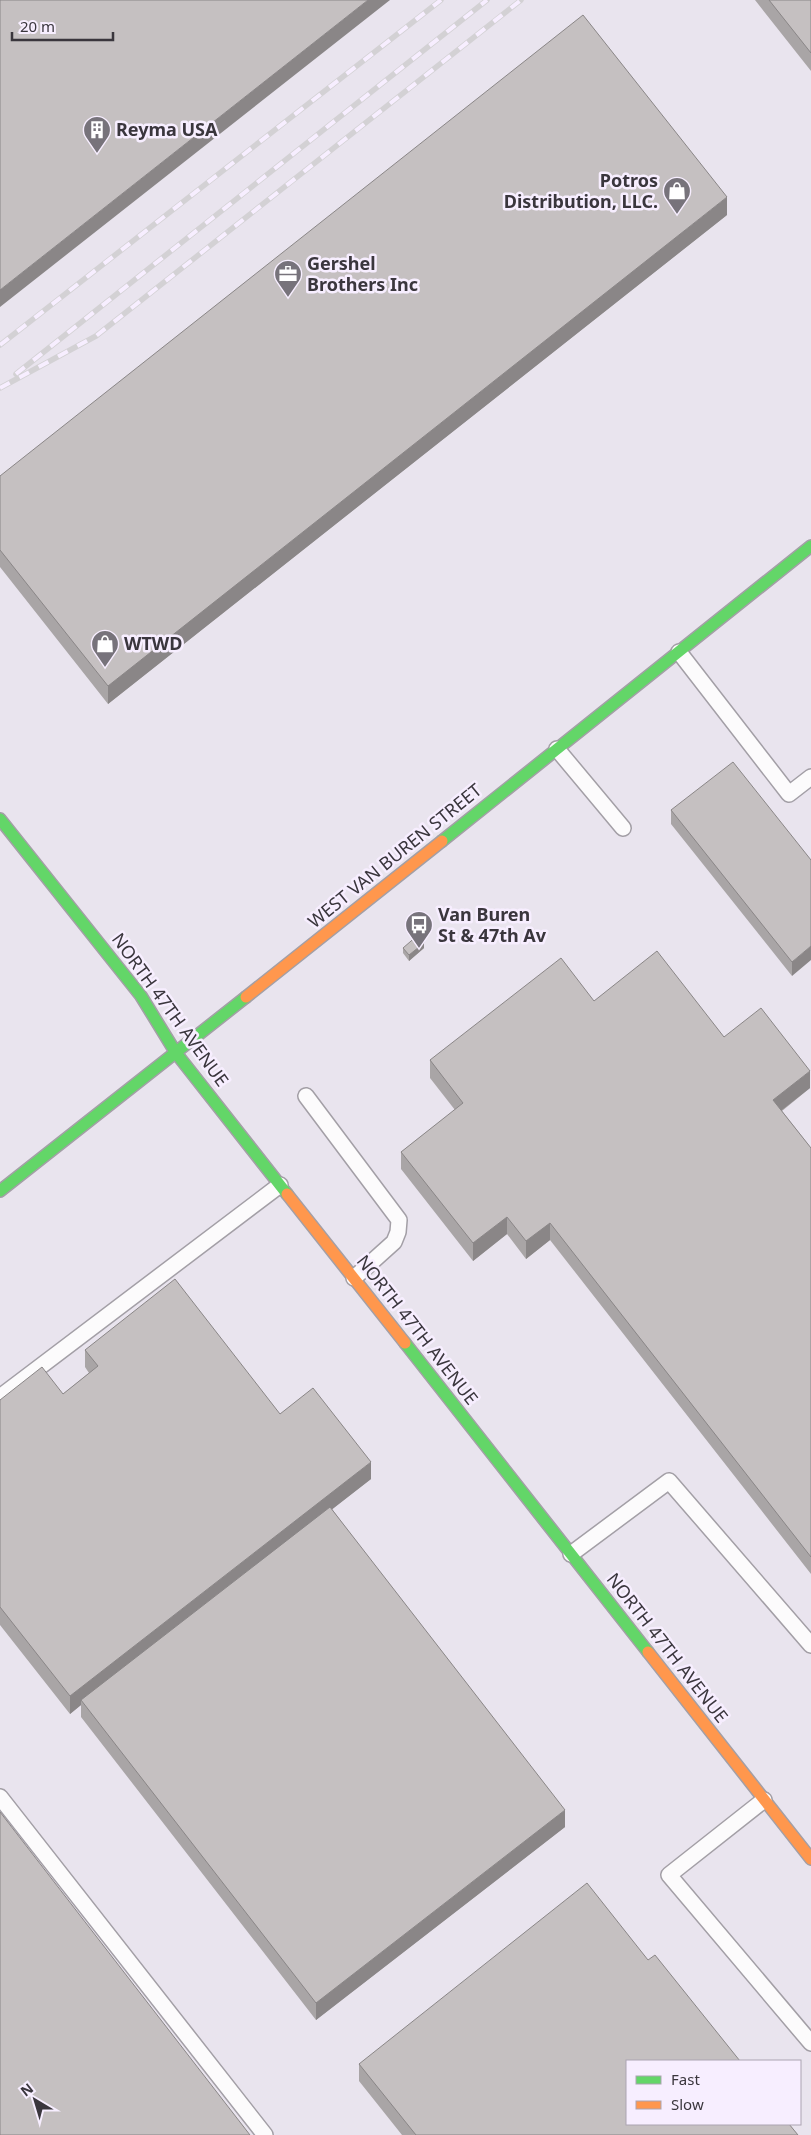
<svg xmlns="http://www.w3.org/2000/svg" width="811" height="2135" font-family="'Noto Sans',sans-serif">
	<rect width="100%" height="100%" fill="#e9e4ee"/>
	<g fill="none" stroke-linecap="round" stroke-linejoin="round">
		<defs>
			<path id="lane" d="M 679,652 L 789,794 L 811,777
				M 557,749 L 623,828
				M 306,1096 L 399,1220 L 398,1232 L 394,1242 L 354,1278
				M 0,1397 L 280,1185
				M 571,1554 L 669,1481 L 811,1645
				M 0,1797 L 265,2135
				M 764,1800 L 669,1875 L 811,2043"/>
			<path id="fast" d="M 0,819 L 141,996 L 176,1053 L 287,1194
				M 442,841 L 811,546
				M 0,1191 L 246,997
				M 405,1343 L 648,1652"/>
			<path id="slow" d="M 246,997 L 442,841
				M 287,1194 L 405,1343
				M 648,1652 L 811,1859"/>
		</defs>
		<use href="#lane" stroke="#a39fa6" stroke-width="18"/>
		<use href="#fast" stroke="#a39fa6" stroke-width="14"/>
		<use href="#slow" stroke="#a39fa6" stroke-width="14"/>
		<use href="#lane" stroke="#fcfbfc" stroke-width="15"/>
		<use href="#fast" stroke="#63d668" stroke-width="11"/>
		<use href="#slow" stroke="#ff974d" stroke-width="11"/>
		<defs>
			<path id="rail" d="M 0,345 L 441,0
				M 16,374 L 487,0
				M 0,388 L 96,336 L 521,0"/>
		</defs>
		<use href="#rail" stroke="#d3d1d4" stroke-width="5.5"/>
		<use href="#rail" stroke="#f7eeff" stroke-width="4" stroke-dasharray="11" stroke-linecap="butt"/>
	</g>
	<path fill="#a9a5a6" d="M 755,0 L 811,0 L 811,71 Z
		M 727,215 L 108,704 L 0,567 L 0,476 Z
		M 671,810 L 811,860 L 792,976 L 671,824 Z
		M 403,948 L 424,948 L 409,961 L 403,953 Z
		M 594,1001 L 724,1037 L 810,1088 L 782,1111 L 811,1148 L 811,1574 L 550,1240 L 526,1259 L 507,1234 L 473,1261 L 401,1169 L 401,1152 L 455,1110 L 430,1078 L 430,1060 Z
		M 85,1350 L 280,1414 L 371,1479 L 332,1509 L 565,1827 L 316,2020 L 81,1717 L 81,1705 L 70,1714 L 0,1625 L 0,1400 L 63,1394 L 89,1373 L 85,1367 Z
		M 648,1960 L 798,2135 L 402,2135 L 359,2081 L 359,2064 Z"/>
	<path fill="#8a8687" d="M 368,0 L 390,0 L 0,307 L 0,290 Z
		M 727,197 L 727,215 L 108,704 L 108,686 Z
		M 424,943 L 424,948 L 409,961 L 409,955 Z
		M 811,946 L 811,960 L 792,976 L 792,962 Z
		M 810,1071 L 810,1088 L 773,1117 L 773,1100 Z
		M 507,1217 L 507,1234 L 473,1261 L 473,1243 Z
		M 550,1223 L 550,1240 L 526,1259 L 526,1241 Z
		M 371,1462 L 371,1479 L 84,1703 L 81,1700 L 81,1705 L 70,1714 L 70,1696 Z
		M 565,1810 L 565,1827 L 316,2020 L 316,2003 Z"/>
	<path fill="#c5c0c1" stroke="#8a8687" d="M 0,0 L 368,0 L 0,290 Z
		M 769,0 L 811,0 L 811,53 Z
		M 583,15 L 727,197 L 108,686 L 0,550 L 0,476 Z
		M 733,762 L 811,860 L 811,946 L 792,962 L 671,810 Z
		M 418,935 L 424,943 L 409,955 L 403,948 Z
		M 657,951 L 724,1037 L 761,1008 L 810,1071 L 773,1100 L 811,1148 L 811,1557 L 550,1223 L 526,1241 L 507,1217 L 473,1243 L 401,1152 L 463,1103 L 430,1060 L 561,958 L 594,1001 Z
		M 175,1279 L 280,1414 L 313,1388 L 371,1462 L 70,1696 L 0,1607 L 0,1400 L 42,1367 L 63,1394 L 98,1366 L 85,1350 Z
		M 330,1507 L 565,1810 L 316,2003 L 81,1700 Z
		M 0,1812 L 250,2135 L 0,2135 Z
		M 587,1883 L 648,1960 L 655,1955 L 740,2061 L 627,2061 L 627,2124 L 789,2124 L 798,2135 L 416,2135 L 359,2064 Z"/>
	<defs>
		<symbol id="building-pin" viewBox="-11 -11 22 30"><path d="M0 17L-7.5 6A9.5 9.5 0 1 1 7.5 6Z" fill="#77737b" stroke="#f7eeff"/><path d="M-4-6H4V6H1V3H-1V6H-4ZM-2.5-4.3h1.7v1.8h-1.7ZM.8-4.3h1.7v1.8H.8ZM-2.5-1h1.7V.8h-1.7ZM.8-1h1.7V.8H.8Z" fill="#fff"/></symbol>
		<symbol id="shop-pin" viewBox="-11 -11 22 30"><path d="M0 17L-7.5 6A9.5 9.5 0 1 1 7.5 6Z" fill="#77737b" stroke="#f7eeff"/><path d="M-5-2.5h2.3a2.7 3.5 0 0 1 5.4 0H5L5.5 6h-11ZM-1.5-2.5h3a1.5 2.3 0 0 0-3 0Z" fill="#fff"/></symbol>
		<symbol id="office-pin" viewBox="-11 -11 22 30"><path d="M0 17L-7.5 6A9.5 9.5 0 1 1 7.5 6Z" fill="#77737b" stroke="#f7eeff"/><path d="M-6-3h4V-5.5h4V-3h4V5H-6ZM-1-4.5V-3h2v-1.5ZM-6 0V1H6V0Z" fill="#fff"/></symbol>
		<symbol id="bus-pin" viewBox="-11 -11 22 30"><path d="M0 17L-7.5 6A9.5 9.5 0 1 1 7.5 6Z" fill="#77737b" stroke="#f7eeff"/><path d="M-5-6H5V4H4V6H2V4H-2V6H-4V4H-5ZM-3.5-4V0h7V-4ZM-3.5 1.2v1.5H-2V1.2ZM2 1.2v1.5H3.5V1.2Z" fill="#fff"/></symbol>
	</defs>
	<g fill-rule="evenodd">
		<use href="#building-pin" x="81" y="114" width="32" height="43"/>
		<use href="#shop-pin" x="661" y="175" width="32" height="43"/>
		<use href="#office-pin" x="272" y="258" width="32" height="43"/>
		<use href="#shop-pin" x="89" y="628" width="32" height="43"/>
		<use href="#bus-pin" x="403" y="909" width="32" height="43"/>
	</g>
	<g text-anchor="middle" stroke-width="5" stroke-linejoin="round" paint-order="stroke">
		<g font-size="18" font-weight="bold" fill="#3a363d" stroke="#f7eeff" text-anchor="start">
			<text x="116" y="136">Reyma USA</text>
			<text x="658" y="187" text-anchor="end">Potros<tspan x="658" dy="21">Distribution, LLC.</tspan></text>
			<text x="307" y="270">Gershel<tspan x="307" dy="21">Brothers Inc</tspan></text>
			<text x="124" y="650">WTWD</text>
			<text x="438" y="921">Van Buren<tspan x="438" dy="21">St &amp; 47th Av</tspan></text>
		</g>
		<g font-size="18" fill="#3a363d" stroke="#f7eeff">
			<text transform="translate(395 856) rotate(-39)" y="6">WEST VAN BUREN STREET</text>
			<text transform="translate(170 1010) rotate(54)" y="6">NORTH 47TH AVENUE</text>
			<text transform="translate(417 1330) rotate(52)" y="6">NORTH 47TH AVENUE</text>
			<text transform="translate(667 1648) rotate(52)" y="6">NORTH 47TH AVENUE</text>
		</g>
	</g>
	<rect x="626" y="2060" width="175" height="65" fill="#f7eeff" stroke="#aba4b1"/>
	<rect x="636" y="2076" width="25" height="8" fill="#63d668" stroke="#aba4b1"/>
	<text x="671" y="2085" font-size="15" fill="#3a363d">Fast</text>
	<rect x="636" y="2101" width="25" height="8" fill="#ff974d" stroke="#aba4b1"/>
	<text x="671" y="2110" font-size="15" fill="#3a363d">Slow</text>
	<g transform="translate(35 2100) rotate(322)" stroke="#f7eeff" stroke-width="4" paint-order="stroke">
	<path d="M0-4L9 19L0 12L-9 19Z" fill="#3a363d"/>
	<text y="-8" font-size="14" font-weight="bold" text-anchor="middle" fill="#3a363d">N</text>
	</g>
	<path d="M12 32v8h101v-8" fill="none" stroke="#3a363d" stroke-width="2.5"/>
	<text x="20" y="32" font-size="15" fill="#3a363d" stroke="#f7eeff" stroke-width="4" paint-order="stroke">20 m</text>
</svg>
